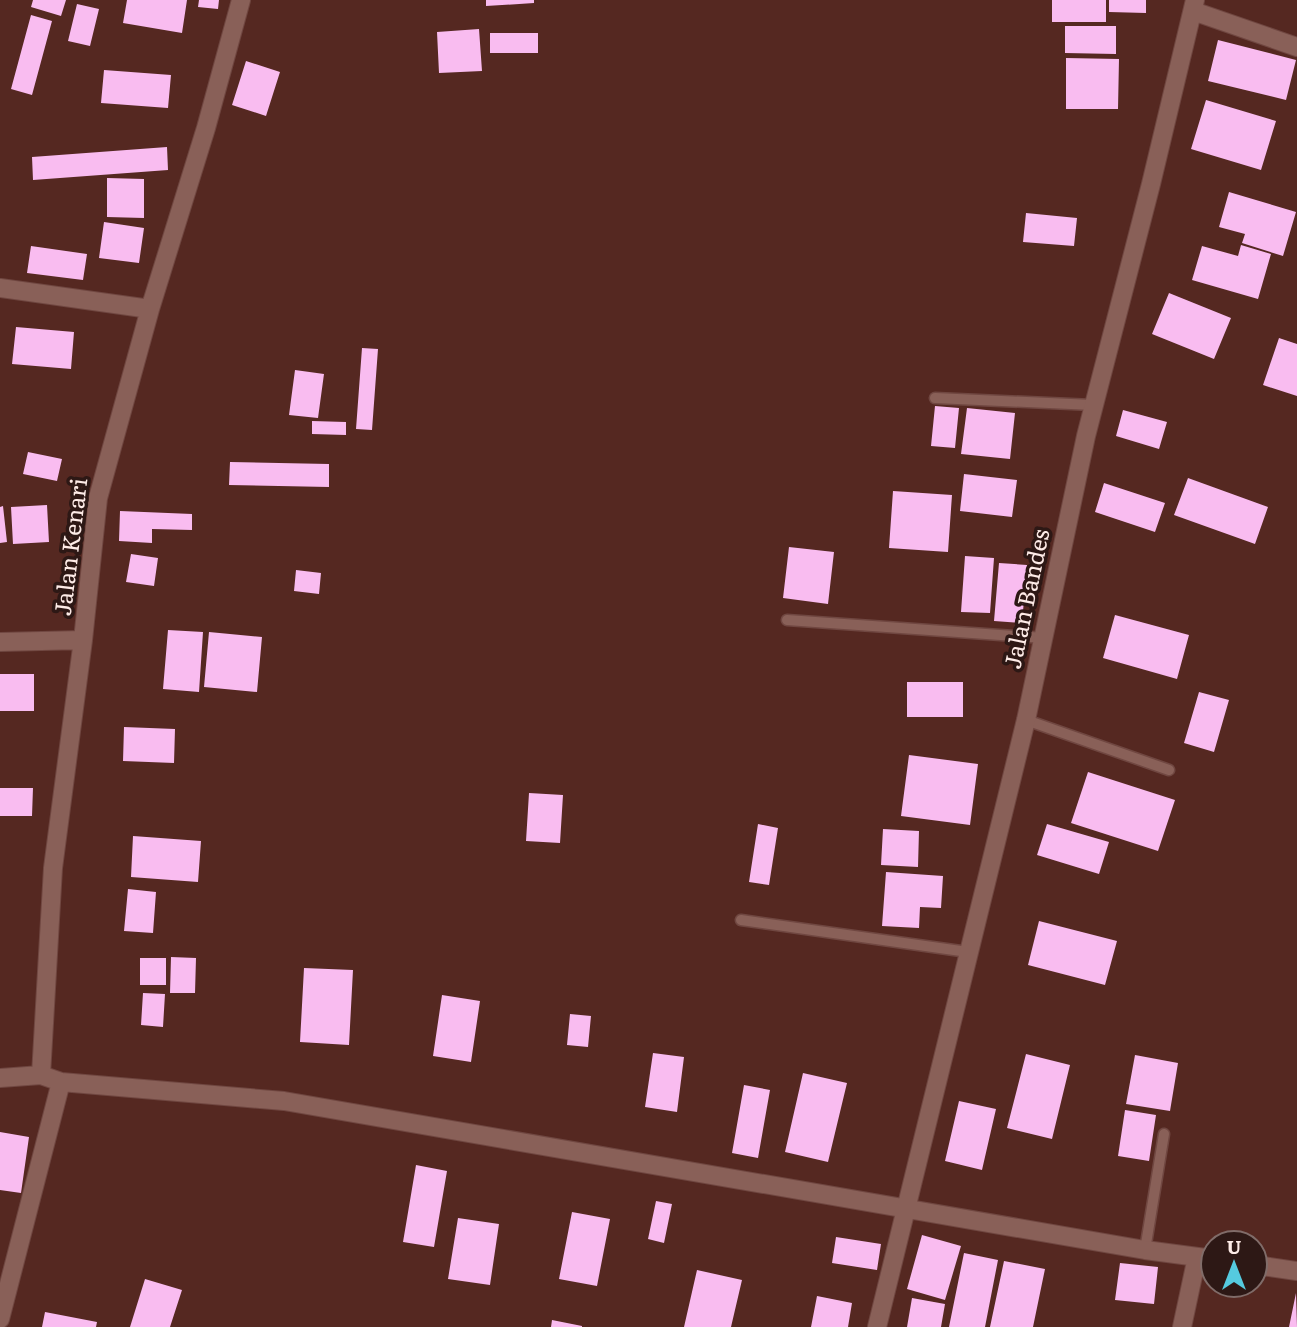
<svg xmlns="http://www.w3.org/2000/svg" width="1297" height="1327" font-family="Literata,serif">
	<rect width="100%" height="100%" fill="#552821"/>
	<path fill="#f9bcf0" d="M 33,0 L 66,0 L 61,16 L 31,7 Z
		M 127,0 L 187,0 L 182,33 L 123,23 Z
		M 199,0 L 219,0 L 218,9 L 198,7 Z
		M 486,0 L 534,0 L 534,3 L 486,6 Z
		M 1052,0 L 1106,0 L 1106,22 L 1052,22 Z
		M 1109,0 L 1146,0 L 1146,13 L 1109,12 Z
		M 77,4 L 99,9 L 90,46 L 68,41 Z
		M 31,15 L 52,21 L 32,95 L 11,89 Z
		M 1065,26 L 1116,26 L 1116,54 L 1065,53 Z
		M 479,29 L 482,71 L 439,73 L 437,32 Z
		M 490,33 L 538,33 L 538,53 L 490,53 Z
		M 1218,40 L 1296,60 L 1286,100 L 1208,81 Z
		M 1066,58 L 1119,59 L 1118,109 L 1066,109 Z
		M 246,61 L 280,72 L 266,116 L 232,105 Z
		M 104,70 L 171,75 L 168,108 L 101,103 Z
		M 1206,100 L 1276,121 L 1261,170 L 1191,149 Z
		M 167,147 L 168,170 L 33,180 L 32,157 Z
		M 107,178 L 144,179 L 144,218 L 107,217 Z
		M 1229,192 L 1296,212 L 1283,256 L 1242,243 L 1245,234 L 1219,227 Z
		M 1026,213 L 1077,218 L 1074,246 L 1023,242 Z
		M 104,222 L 144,228 L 139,263 L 99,258 Z
		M 1241,245 L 1271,254 L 1258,299 L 1192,280 L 1202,246 L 1238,256 Z
		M 31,246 L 87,254 L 83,280 L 27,273 Z
		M 1169,293 L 1231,318 L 1214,359 L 1152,334 Z
		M 16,327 L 74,332 L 71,369 L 12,364 Z
		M 1279,338 L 1297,344 L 1297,396 L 1263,385 Z
		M 362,348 L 378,349 L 372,430 L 356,429 Z
		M 295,370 L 324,374 L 318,418 L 289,415 Z
		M 935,406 L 959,408 L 955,448 L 931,446 Z
		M 967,408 L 1015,413 L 1010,459 L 961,454 Z
		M 1123,410 L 1167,422 L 1159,449 L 1116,436 Z
		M 312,421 L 346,422 L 346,435 L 312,434 Z
		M 28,452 L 62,459 L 57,481 L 23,474 Z
		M 230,462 L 329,464 L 329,487 L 229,485 Z
		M 964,474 L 1017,480 L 1012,517 L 960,511 Z
		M 1188,478 L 1268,507 L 1255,544 L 1174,515 Z
		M 1104,483 L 1165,503 L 1155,532 L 1095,512 Z
		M 893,491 L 952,495 L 948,552 L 889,548 Z
		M 47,505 L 49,542 L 13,544 L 11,507 Z
		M 3,506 L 7,542 L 0,543 L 0,507 Z
		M 120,511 L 192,514 L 192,530 L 152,529 L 152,543 L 119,541 Z
		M 789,547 L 834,552 L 828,604 L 783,598 Z
		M 131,554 L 158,558 L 154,586 L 126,582 Z
		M 965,556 L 994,558 L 990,613 L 961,612 Z
		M 999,563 L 1027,565 L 1022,623 L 994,621 Z
		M 296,570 L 321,573 L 319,594 L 294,591 Z
		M 1115,615 L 1189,635 L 1177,679 L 1103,658 Z
		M 168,630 L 203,632 L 199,692 L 163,689 Z
		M 209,632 L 262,637 L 257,692 L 204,687 Z
		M 0,674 L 34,674 L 34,711 L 0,711 Z
		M 907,682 L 963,682 L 963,717 L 907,717 Z
		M 1199,692 L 1229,700 L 1214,752 L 1184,743 Z
		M 124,727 L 175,729 L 174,763 L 123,761 Z
		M 909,755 L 978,764 L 970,825 L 901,816 Z
		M 1088,772 L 1175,800 L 1158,851 L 1071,823 Z
		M 0,788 L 33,788 L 32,816 L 0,816 Z
		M 529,793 L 563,795 L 560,843 L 526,841 Z
		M 758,824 L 778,828 L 769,885 L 749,882 Z
		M 1047,824 L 1109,842 L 1099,874 L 1037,855 Z
		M 883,829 L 919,831 L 918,867 L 881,865 Z
		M 133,836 L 201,841 L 198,882 L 131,877 Z
		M 886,872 L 943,876 L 941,908 L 920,907 L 919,928 L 882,926 Z
		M 128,889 L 156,892 L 153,933 L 124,931 Z
		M 1039,921 L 1117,941 L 1105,985 L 1028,965 Z
		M 171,957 L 196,958 L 195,993 L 170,993 Z
		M 140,958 L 166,958 L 166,985 L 140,985 Z
		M 304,968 L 353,970 L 349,1045 L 300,1042 Z
		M 143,993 L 165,994 L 163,1027 L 141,1025 Z
		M 442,995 L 480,1001 L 471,1062 L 433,1056 Z
		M 570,1014 L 591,1016 L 588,1047 L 567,1045 Z
		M 653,1053 L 684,1057 L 677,1112 L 645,1107 Z
		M 1026,1054 L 1070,1065 L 1052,1139 L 1007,1128 Z
		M 1135,1055 L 1178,1063 L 1170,1111 L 1126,1104 Z
		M 803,1073 L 847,1083 L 828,1162 L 785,1152 Z
		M 744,1085 L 770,1090 L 758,1158 L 732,1153 Z
		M 959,1101 L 996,1109 L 982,1170 L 945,1161 Z
		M 1125,1110 L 1156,1115 L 1149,1161 L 1118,1156 Z
		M 0,1132 L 29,1137 L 21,1193 L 0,1190 Z
		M 416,1165 L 447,1171 L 434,1247 L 403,1242 Z
		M 656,1201 L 672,1204 L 664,1243 L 648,1239 Z
		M 572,1212 L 610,1219 L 597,1286 L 559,1279 Z
		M 458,1218 L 499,1224 L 490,1285 L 448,1279 Z
		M 922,1235 L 961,1246 L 945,1300 L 907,1289 Z
		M 836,1237 L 881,1244 L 877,1270 L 832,1263 Z
		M 964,1253 L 998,1260 L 985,1327 L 949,1327 Z
		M 1004,1261 L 1045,1269 L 1033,1327 L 990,1327 Z
		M 1120,1263 L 1158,1267 L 1154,1304 L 1115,1300 Z
		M 697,1270 L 742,1280 L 731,1327 L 684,1327 Z
		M 145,1279 L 182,1290 L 170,1327 L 130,1327 Z
		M 1296,1293 L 1297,1327 L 1289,1327 Z
		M 817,1296 L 852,1303 L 848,1327 L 811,1327 Z
		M 912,1298 L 945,1304 L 941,1327 L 907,1327 Z
		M 45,1312 L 97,1322 L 96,1327 L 42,1327 Z
		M 552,1320 L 582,1326 L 582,1327 L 551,1327 Z"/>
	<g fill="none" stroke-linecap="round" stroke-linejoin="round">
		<defs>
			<path id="lane" d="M 935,398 L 1093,405
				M 787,620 L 1044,638
				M 1026,720 L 1169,770
				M 741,920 L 968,952
				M 1145,1250 L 1164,1134"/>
			<path id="street" d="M 1193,11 L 1297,47
				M 0,288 L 150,309
				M 0,642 L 83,640
				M 41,1075 L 53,868 L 83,640 L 98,498 L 150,309 L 206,128 L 241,0
				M 0,1078 L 41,1075 L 61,1082 L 284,1101 L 1145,1250 L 1213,1259
				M 1255,1265 L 1297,1271
				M 0,1319 L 61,1082
				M 877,1327 L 1026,720 L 1086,436 L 1151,184 L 1195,0
				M 1182,1327 L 1197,1257"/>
		</defs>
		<use href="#lane" stroke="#704741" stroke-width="13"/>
		<use href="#street" stroke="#704741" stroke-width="20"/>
		<use href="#lane" stroke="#896058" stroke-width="10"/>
		<use href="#street" stroke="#896058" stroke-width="18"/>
	</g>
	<g text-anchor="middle" stroke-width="7" stroke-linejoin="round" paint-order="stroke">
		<g font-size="23" fill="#fdebe7" stroke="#2d1815">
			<text transform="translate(71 547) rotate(-83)" y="8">Jalan Kenari</text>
			<text transform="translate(1027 599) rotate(-78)" y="8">Jalan Bandes</text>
		</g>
	</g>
	<g transform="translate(1234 1264)"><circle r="33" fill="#2d1815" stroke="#806c69" stroke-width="2"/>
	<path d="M0-5L12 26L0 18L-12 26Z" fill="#55cadf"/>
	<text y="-10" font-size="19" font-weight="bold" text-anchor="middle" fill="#fdebe7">U</text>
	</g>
</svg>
